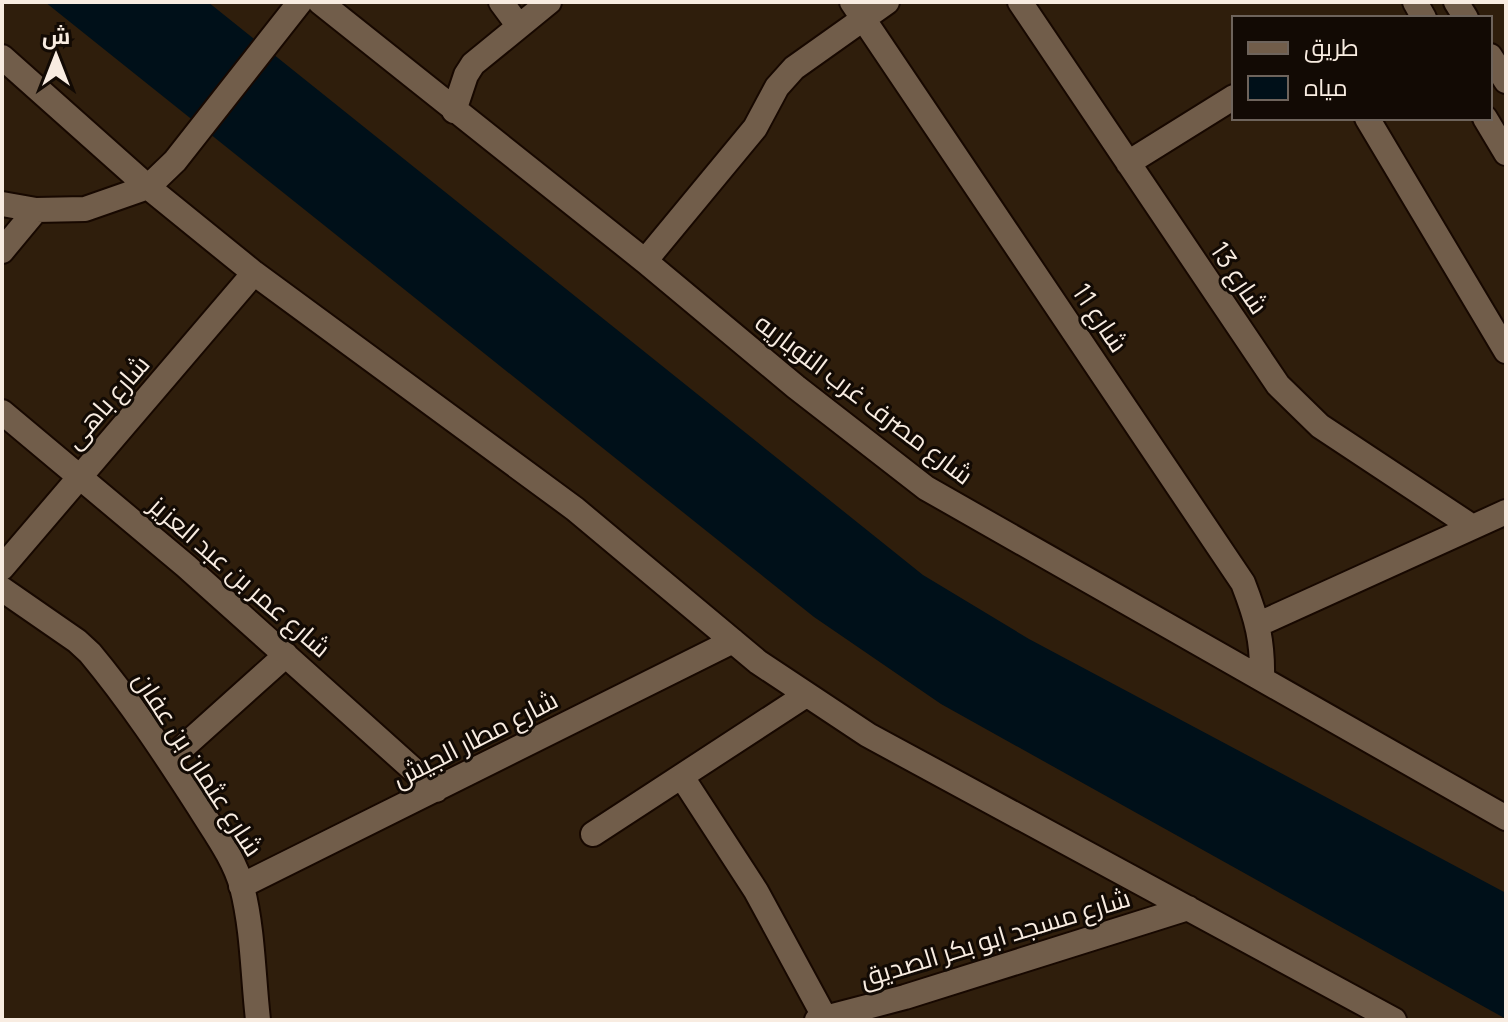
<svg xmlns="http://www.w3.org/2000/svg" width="1508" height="1022" font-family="Manrope,Cairo,sans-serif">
	<rect width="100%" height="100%" fill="#2f1e0c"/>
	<path fill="#001019" d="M 45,2 L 208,2 L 923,575 L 1029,639 L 1506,893 L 1506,1019 L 941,704 L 814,617 Z"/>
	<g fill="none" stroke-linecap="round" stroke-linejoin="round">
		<defs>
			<path id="street" d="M 320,2 L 645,261 L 796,387 L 926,488 L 1506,818
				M 501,2 L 518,25
				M 852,2 L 1243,583 C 1257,619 1263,641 1262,679
				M 1020,2 L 1278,385 L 1320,426 L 1471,526
				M 1415,2 L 1424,18
				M 1456,2 L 1466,18
				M 1490,56 L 1506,81
				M 2,57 L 148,187 L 254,273 L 575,509 L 758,662 L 868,735 L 1394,1020
				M 454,111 L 466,75 L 473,64 L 549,2
				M 1367,118 L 1506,351
				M 1485,118 L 1506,153
				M 1128,163 L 1234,97
				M 2,204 L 36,210 L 85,209 L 148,187 L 175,161 L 300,2
				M 2,251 L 36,210
				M 645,261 L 755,128 L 777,87 L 794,68 L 887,2
				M 2,412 L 186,566 L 436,790
				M 2,568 L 254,273
				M 2,589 L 77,641 L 90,653 C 130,701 165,754 199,807 C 215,833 234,858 242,887 C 253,930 253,976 258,1020
				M 1259,624 L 1506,512
				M 169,760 L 286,655
				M 682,777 L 756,891 L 825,1018
				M 593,834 L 806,695
				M 241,886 L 733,641
				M 817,1020 L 905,997 L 1188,908"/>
		</defs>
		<use href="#street" stroke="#170800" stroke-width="28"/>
		<use href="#street" stroke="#715d4a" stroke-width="24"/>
	</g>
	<g text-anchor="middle" stroke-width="6" stroke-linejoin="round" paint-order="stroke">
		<g font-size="26" fill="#f8ece1" stroke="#120a04">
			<text transform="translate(1239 278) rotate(56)" y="9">شارع 13</text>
			<text transform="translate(1100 318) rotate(56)" y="9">شارع 11</text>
			<text transform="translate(864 399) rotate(37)" y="9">شارع مصرف غرب النوباريه</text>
			<text transform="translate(107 402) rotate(-49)" y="9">شارع باهى</text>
			<text transform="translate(240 577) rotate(41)" y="9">شارع عمر بن عبد العزيز</text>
			<text transform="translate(475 739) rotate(-27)" y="9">شارع مطار الجيش</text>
			<text transform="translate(198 764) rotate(57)" y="9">شارع عثمان بن عفان</text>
			<text transform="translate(995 938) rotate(-17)" y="9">شارع مسجد ابو بكر الصديق</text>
		</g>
	</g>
	<rect width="1508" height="1022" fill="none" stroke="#f8ece1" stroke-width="8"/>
	<rect x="1232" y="16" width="260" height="104" fill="#120a04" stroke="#6e645c" stroke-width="2"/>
	<rect x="1248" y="42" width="40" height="12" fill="#715d4a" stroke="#6e645c" stroke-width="2"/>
	<text x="1304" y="56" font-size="24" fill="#f8ece1">طريق</text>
	<rect x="1248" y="76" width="40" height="24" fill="#001019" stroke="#6e645c" stroke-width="2"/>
	<text x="1304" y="96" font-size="24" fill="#f8ece1">مياه</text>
	<g transform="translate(56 56)" stroke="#120a04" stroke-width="6" paint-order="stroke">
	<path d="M0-6L14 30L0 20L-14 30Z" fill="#f8ece1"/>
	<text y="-12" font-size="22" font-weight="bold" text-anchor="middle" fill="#f8ece1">ش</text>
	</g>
</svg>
